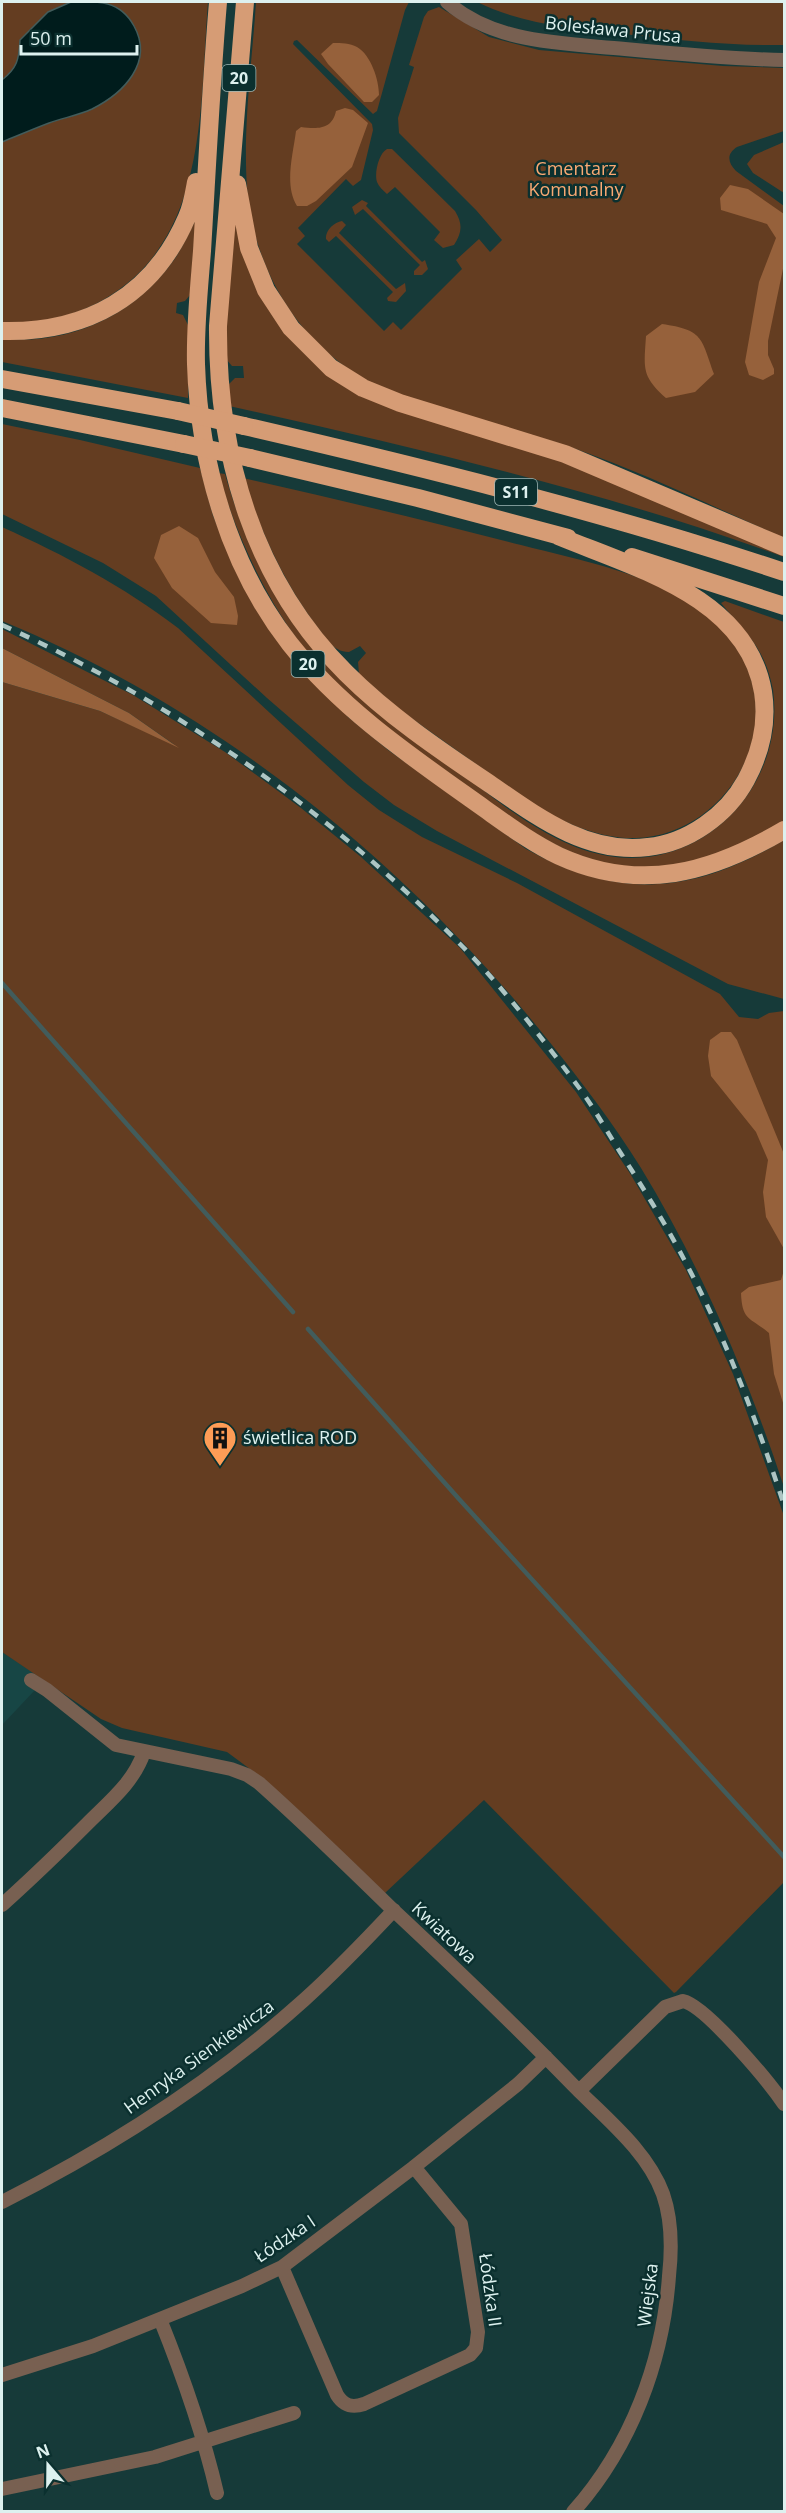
<svg xmlns="http://www.w3.org/2000/svg" width="786" height="2513" font-family="'Open Sans',sans-serif">
	<rect width="100%" height="100%" fill="#163a39"/>
	<path fill="#174645" d="M 2,1652 L 35,1674 L 27,1686 L 35,1690 L 2,1725 Z"/>
	<path fill="#643d21" d="M 2,2 L 208,2 C 200,102 208,231 114,293 C 80,316 42,324 2,322 Z
		M 256,2 L 409,2 L 405,10 L 377,111 L 373,114 L 297,40 L 294,41 L 293,44 L 372,124 L 373,130 L 361,180 L 353,186 L 346,179 L 298,228 L 305,236 L 297,244 L 384,331 L 393,322 L 401,330 L 462,269 L 456,260 L 479,239 L 490,252 L 502,240 L 476,210 L 399,133 L 398,118 L 414,67 L 409,65 L 424,17 L 428,11 L 439,7 L 489,37 L 539,50 L 723,66 L 784,68 L 784,131 L 737,147 C 726,154 728,163 736,171 L 784,206 L 784,538 C 716,508 647,474 576,449 C 518,429 456,418 398,395 C 321,365 271,303 252,223 C 238,160 252,67 256,2 Z
		M 477,2 L 784,2 L 784,45 C 731,46 677,40 624,34 C 573,28 524,25 477,2 Z
		M 784,142 L 784,193 L 753,173 L 747,164 L 754,155 Z
		M 387,149 L 392,149 L 455,211 C 463,224 462,233 454,245 L 443,248 L 434,240 L 440,232 L 395,187 L 387,194 C 383,190 379,187 377,182 C 374,173 379,153 387,149 Z
		M 362,200 L 368,203 L 366,206 L 422,262 L 425,260 L 428,269 L 422,275 L 414,275 L 414,271 L 420,265 L 363,209 L 355,215 L 352,207 Z
		M 233,215 L 255,286 L 281,328 L 307,356 L 784,554 L 784,557 C 604,491 416,448 229,406 L 228,385 L 235,378 L 244,378 L 243,366 L 232,366 L 226,359 L 226,321 Z
		M 196,219 L 190,295 L 185,301 L 177,303 L 176,313 L 183,315 L 188,325 L 188,398 L 2,362 L 2,339 C 70,345 134,316 174,260 C 183,247 189,233 196,219 Z
		M 342,221 L 346,225 L 339,233 L 396,289 L 405,283 L 406,291 L 396,302 L 388,301 L 387,298 L 393,292 L 336,236 L 329,242 L 326,239 C 325,231 334,222 342,221 Z
		M 2,424 L 80,440 L 200,468 L 213,516 L 227,549 L 348,717 L 388,750 L 526,849 C 620,901 694,894 784,840 L 784,999 L 728,984 L 437,831 L 394,805 L 364,782 L 267,698 L 156,596 L 103,563 L 2,514 Z
		M 218,473 L 225,474 C 236,513 250,547 269,582 C 275,591 279,603 286,611 C 292,619 302,626 310,633 C 327,649 345,665 362,681 C 425,738 522,842 608,856 C 704,872 786,785 773,690 C 765,647 746,634 721,603 L 725,601 L 784,622 L 784,821 C 738,849 686,871 630,867 C 572,863 526,828 480,796 C 421,755 359,713 312,658 C 267,604 238,539 218,473 Z
		M 243,478 C 336,499 428,521 521,545 C 582,561 652,573 703,612 C 727,631 746,656 753,686 C 770,759 711,836 636,838 C 600,839 568,824 538,808 L 400,710 L 359,674 L 358,662 L 366,653 L 360,646 L 349,652 C 332,652 325,636 315,624 C 282,579 261,531 243,478 Z
		M 2,527 C 64,555 123,586 178,628 L 348,785 L 379,810 L 422,837 L 517,883 L 720,994 L 739,1017 L 758,1019 L 769,1013 L 784,1011 L 784,1487 C 747,1376 702,1268 641,1168 C 613,1123 581,1081 548,1040 C 404,860 216,709 2,621 Z
		M 2,629 L 133,695 L 225,752 L 301,808 L 361,857 L 460,948 L 576,1092 L 631,1175 L 686,1270 L 733,1374 L 784,1516 L 784,1882 L 676,1992 L 674,1993 L 484,1800 L 385,1893 L 266,1781 L 227,1752 L 122,1728 L 101,1719 L 2,1652 L 2,682 L 100,711 L 175,745 L 129,713 L 2,648 Z"/>
	<path fill="#96613b" d="M 333,43 C 341,43 350,43 357,47 C 371,55 379,80 379,95 L 372,102 L 364,102 L 328,64 L 321,54 Z
		M 345,108 L 353,110 L 368,123 L 352,167 L 316,201 L 307,206 L 297,206 C 284,185 293,155 296,131 L 301,127 C 317,129 332,130 336,111 Z
		M 730,185 L 748,189 L 784,214 L 784,264 L 768,341 L 768,355 L 774,369 L 774,374 L 763,380 L 749,375 L 745,362 L 759,282 L 776,238 L 767,224 L 721,210 L 720,198 Z
		M 662,324 C 703,330 701,337 714,374 L 695,392 L 666,398 C 641,376 644,368 646,336 Z
		M 179,526 L 198,538 L 215,572 L 234,597 L 238,616 L 237,625 L 211,623 L 172,588 L 154,558 L 161,535 Z
		M 2,648 L 129,713 L 179,748 L 100,711 L 2,682 Z
		M 721,1032 L 731,1032 L 737,1040 L 784,1154 L 784,1249 L 766,1217 L 763,1192 L 768,1160 L 756,1132 L 711,1076 L 708,1056 L 710,1040 Z
		M 784,1270 L 784,1406 L 774,1374 L 769,1333 C 750,1317 742,1321 741,1293 L 749,1287 L 781,1280 Z"/>
	<path fill="#001c1c" stroke="#425c5b" stroke-width="1.5" d="M 71,2 C 98,1 120,0 134,26 C 154,62 124,93 92,109 C 79,115 63,118 49,123 C 33,129 17,136 2,142 L 2,80 C 17,68 19,60 20,40 L 48,12 Z"/>
	<g fill="none" stroke-linecap="round" stroke-linejoin="round">
		<path stroke="#425c5b" stroke-width="4.5" d="M 2,983 L 293,1312
			M 308,1329 L 459,1499 L 784,1857"/>
		<path stroke="#786051" stroke-width="14" d="M 447,2 C 495,44 564,43 625,49 C 678,54 731,59 784,60
			M 31,1680 L 47,1690 L 116,1745 L 231,1769 L 247,1775 L 259,1783 C 304,1823 347,1865 390,1907 C 452,1965 513,2023 572,2084 C 604,2117 647,2150 663,2194 C 672,2220 672,2249 669,2276 C 663,2362 631,2447 573,2512
			M 2,1905 C 31,1879 60,1851 88,1823 C 110,1801 134,1782 144,1752
			M 579,2091 L 665,2007 L 683,2001 C 706,2006 769,2082 784,2104
			M 2,2202 C 109,2148 214,2081 304,2000 C 335,1972 365,1941 394,1910
			M 282,2267 L 337,2395 C 344,2406 352,2408 364,2404 L 470,2355 L 476,2348 L 478,2332 L 461,2224 L 414,2167
			M 160,2319 C 183,2376 203,2433 217,2493
			M 2,2375 L 93,2346 L 242,2286 L 282,2267 L 414,2167 L 518,2084 L 546,2057
			M 2,2489 L 155,2457 L 294,2413"/>
		<path stroke="#d69c75" stroke-width="18" d="M 218,2 C 211,85 207,168 202,251 C 199,289 195,326 196,364 C 199,462 229,566 290,644 C 344,712 415,759 485,809 C 509,826 532,843 559,856 C 640,893 711,873 784,830
			M 245,2 L 218,326 C 217,454 253,581 346,673 C 388,715 438,749 487,782 C 535,815 586,855 648,847 C 688,843 727,815 746,780 C 761,752 768,724 763,692 C 747,597 635,568 558,536
			M 237,184 L 249,248 L 266,290 L 291,328 L 331,368 L 363,388 L 400,403 L 565,454 L 784,547
			M 2,331 C 86,333 153,297 187,217 C 192,206 194,193 196,182
			M 2,379 L 178,411
			M 2,408 L 184,444
			M 244,426 C 426,468 607,513 784,572
			M 250,458 L 418,498 L 568,538
			M 632,557 L 784,606"/>
		<path stroke="#adc5c3" stroke-width="4.5" stroke-dasharray="10 10" stroke-linecap="butt" d="M 2,625 C 172,702 329,810 460,944 C 501,985 542,1038 577,1085 C 593,1106 606,1130 620,1152 C 644,1189 668,1228 688,1267 C 728,1343 758,1425 784,1505"/>
		<path stroke="#d69c75" stroke-width="18" d="M 178,411 L 244,426
			M 184,444 L 250,458"/>
	</g>
	<defs>
		<symbol id="building-pin" viewBox="-11 -11 22 30"><path d="M0 17L-7.5 6A9.5 9.5 0 1 1 7.5 6Z" fill="#fd9c56" stroke="#0b302f"/><path d="M-4-6H4V6H1V3H-1V6H-4ZM-2.5-4.3h1.7v1.8h-1.7ZM.8-4.3h1.7v1.8H.8ZM-2.5-1h1.7V.8h-1.7ZM.8-1h1.7V.8H.8Z" fill="#111"/></symbol>
	</defs>
	<g fill-rule="evenodd">
		<use href="#building-pin" x="201" y="1419" width="38" height="52"/>
	</g>
	<g text-anchor="middle" stroke-width="5" stroke-linejoin="round" paint-order="stroke">
		<g fill="#0b302f" stroke="#9eb7b5" stroke-width="1.5">
			<rect x="222.5" y="65" width="33" height="26" rx="4.5"/>
			<rect x="495" y="479" width="42" height="26" rx="4.5"/>
			<rect x="291.5" y="651" width="33" height="26" rx="4.5"/>
		</g>
		<g font-size="16" font-weight="bold" fill="#ddf1ef">
			<text x="239" y="84">20</text>
			<text x="516" y="498">S11</text>
			<text x="308" y="670">20</text>
		</g>
		<g font-size="18" fill="#ddf1ef" stroke="#0b302f">
			<text transform="translate(613 30) rotate(6)" y="6">Bolesława Prusa</text>
			<text transform="translate(444 1933) rotate(43)" y="6">Kwiatowa</text>
			<text transform="translate(199 2057) rotate(-36)" y="6">Henryka Sienkiewicza</text>
			<text transform="translate(285 2239) rotate(-34)" y="6">Łódzka I</text>
			<text transform="translate(490 2290) rotate(82)" y="6">Łódzka II</text>
			<text transform="translate(648 2295) rotate(-83)" y="6">Wiejska</text>
		</g>
		<g font-size="18" fill="#f9a973" stroke="#0b302f">
			<text x="576" y="175">Cmentarz<tspan x="576" dy="21">Komunalny</tspan></text>
		</g>
		<g font-size="18" fill="#ddf1ef" stroke="#0b302f" text-anchor="start">
			<text x="243" y="1444">świetlica ROD</text>
		</g>
	</g>
	<rect width="786" height="2513" fill="none" stroke="#ddf1ef" stroke-width="6"/>
	<g transform="translate(48 2465) rotate(340)" stroke="#0b302f" stroke-width="4.5" paint-order="stroke">
	<path d="M0-4.5L10 22L0 15L-10 22Z" fill="#ddf1ef"/>
	<text y="-9" font-size="16" font-weight="bold" text-anchor="middle" fill="#ddf1ef">N</text>
	</g>
	<path d="M21 45v9h116v-9" fill="none" stroke="#ddf1ef" stroke-width="3"/>
	<text x="30" y="45" font-size="18" fill="#ddf1ef" stroke="#0b302f" stroke-width="4.5" paint-order="stroke">50 m</text>
</svg>
